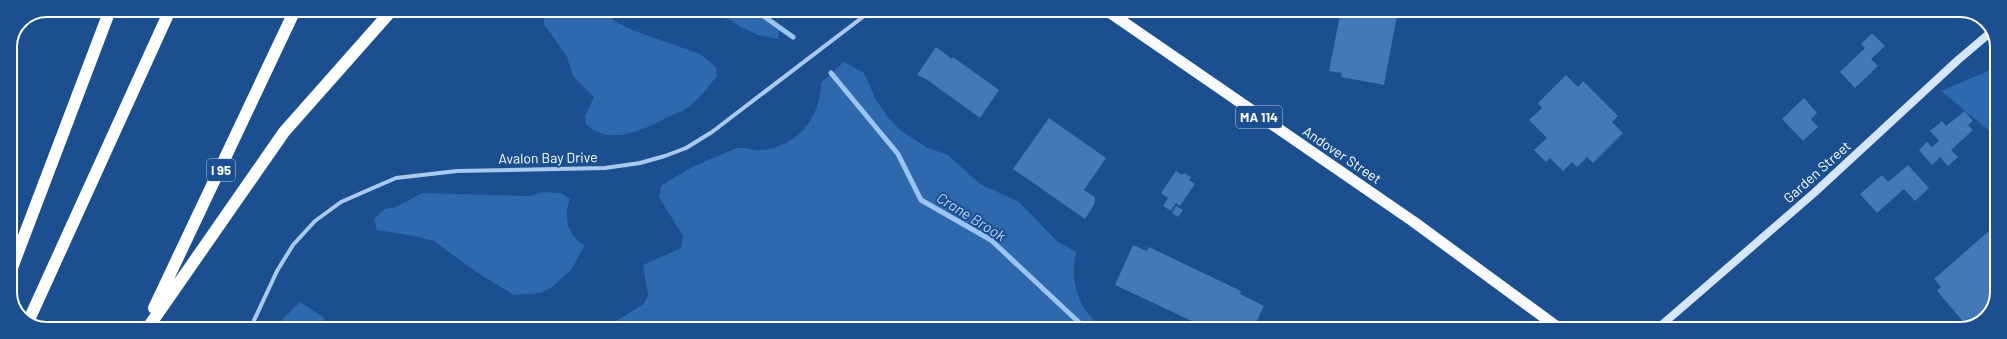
<svg xmlns="http://www.w3.org/2000/svg" width="2007" height="339" font-family="Barlow,sans-serif">
	<rect width="100%" height="100%" fill="#1b4f8f"/>
	<path fill="#2e69ad" d="M 550,10 L 606,10 L 614,21 L 632,30 L 700,54 L 716,67 L 717,76 C 708,87 700,98 690,106 C 684,111 675,114 668,117 C 643,130 609,147 586,124 L 585,116 L 594,97 L 573,76 L 567,57 L 544,24 L 544,14 Z
		M 699,10 L 761,10 L 763,17 L 779,30 L 778,39 L 758,35 L 739,26 L 731,20 Z
		M 844,62 L 864,73 L 876,100 L 887,116 L 901,131 L 926,147 L 948,155 L 980,184 L 1019,202 L 1058,242 L 1076,252 C 1069,282 1079,312 1105,329 L 603,329 L 644,304 L 648,295 L 643,265 L 681,248 L 683,236 L 659,197 L 661,186 C 682,172 697,164 721,155 C 726,153 732,149 738,148 C 745,147 754,151 762,150 C 797,147 821,117 821,83 Z
		M 1997,67 L 1997,137 L 1941,91 Z
		M 542,192 L 561,193 L 570,199 C 563,216 567,235 584,245 L 584,247 L 570,271 L 552,287 L 541,293 L 514,295 L 476,272 L 434,241 L 409,235 L 377,230 L 374,219 L 385,209 L 396,207 L 422,193 L 530,196 Z
		M 300,302 L 323,317 L 329,329 L 277,329 L 280,322 Z"/>
	<g fill="none" stroke-linecap="round" stroke-linejoin="round">
		<path stroke="#9cc4f0" stroke-width="5" d="M 755,10 L 793,37
			M 831,73 L 898,154 L 921,200 L 991,240 L 1086,329"/>
	</g>
	<path fill="#4478b7" d="M 1341,10 L 1398,10 L 1384,85 L 1341,77 L 1342,73 L 1329,71 Z
		M 1872,33 L 1885,46 L 1871,59 L 1878,66 L 1855,88 L 1840,72 L 1865,48 L 1861,44 Z
		M 936,47 L 952,59 L 953,57 L 999,90 L 980,118 L 926,79 L 917,75 Z
		M 1566,75 L 1578,87 L 1583,81 L 1618,116 L 1612,122 L 1623,133 L 1593,163 L 1587,157 L 1577,167 L 1572,162 L 1563,171 L 1550,158 L 1546,162 L 1534,150 L 1547,138 L 1529,120 L 1542,108 L 1538,103 Z
		M 1804,98 L 1817,113 L 1811,119 L 1818,127 L 1803,141 L 1782,119 Z
		M 1965,111 L 1973,121 L 1968,125 L 1973,130 L 1951,150 L 1958,157 L 1948,166 L 1940,157 L 1932,165 L 1919,150 L 1927,142 L 1932,147 L 1939,141 L 1930,131 L 1942,121 L 1946,126 Z
		M 1049,118 L 1106,158 L 1084,190 L 1095,197 L 1094,205 L 1085,219 L 1013,169 Z
		M 1908,165 L 1929,188 L 1915,201 L 1904,189 L 1877,213 L 1860,194 L 1882,175 L 1888,182 Z
		M 1176,171 L 1182,175 L 1184,173 L 1191,177 L 1189,180 L 1195,184 L 1180,206 L 1176,203 L 1171,211 L 1163,206 L 1168,198 L 1161,193 Z
		M 1176,206 L 1183,210 L 1178,217 L 1172,213 Z
		M 1997,224 L 1997,297 L 1984,320 L 1967,326 L 1937,291 L 1941,287 L 1934,279 Z
		M 1133,245 L 1147,251 L 1149,247 L 1241,291 L 1240,294 L 1264,306 L 1253,329 L 1209,329 L 1115,285 Z"/>
	<g fill="none" stroke-linecap="round" stroke-linejoin="round">
		<path stroke="#a9c9ee" stroke-width="4" d="M 250,329 L 277,271 L 293,245 L 315,221 L 341,202 L 366,191 L 396,178 L 457,171 L 605,168 L 640,163 L 665,156 L 686,148 L 712,132 L 872,10"/>
		<path stroke="#d6e6fa" stroke-width="8" d="M 1657,329 L 1814,193 L 1958,60 L 1991,32"/>
		<path stroke="#f8faff" stroke-width="11" d="M 1106,10 L 1414,222 L 1560,329"/>
		<path stroke="#fff" stroke-width="12" d="M 10,273 L 110,10
			M 154,308 L 295,10
			M 28,322 L 170,10
			M 147,329 L 284,132 L 392,10"/>
	</g>
	<g text-anchor="middle" stroke-width="4" stroke-linejoin="round" paint-order="stroke">
		<g fill="#1b4f8f" stroke="#bbcadd" stroke-width="1">
			<rect x="1236" y="106" width="46" height="22" rx="3"/>
			<rect x="207" y="159" width="28" height="22" rx="3"/>
		</g>
		<g font-size="13" font-weight="bold" fill="#fff">
			<text x="1259" y="122">MA 114</text>
			<text x="221" y="175">I 95</text>
		</g>
		<g font-size="14" fill="#fff" stroke="#1b4f8f">
			<text transform="translate(1342 155) rotate(34)" y="5">Andover Street</text>
			<text transform="translate(548 158) rotate(-1)" y="5">Avalon Bay Drive</text>
			<text transform="translate(1817 172) rotate(-42)" y="5">Garden Street</text>
		</g>
		<g font-size="15" font-style="italic" fill="#b5d3f5" stroke="#1b4f8f">
			<text transform="translate(971 217) rotate(32)" y="5">Crane Brook</text>
		</g>
	</g>
	<path d="M0 0H2007V339H0ZM47 17H1960A30 30 0 0 1 1990 47V292A30 30 0 0 1 1960 322H47A30 30 0 0 1 17 292V47A30 30 0 0 1 47 17Z" fill="#1b4f8f" fill-rule="evenodd"/>
	<path fill="none" stroke="#fff" stroke-width="2" d="M47 17H1960A30 30 0 0 1 1990 47V292A30 30 0 0 1 1960 322H47A30 30 0 0 1 17 292V47A30 30 0 0 1 47 17Z"/>
</svg>
